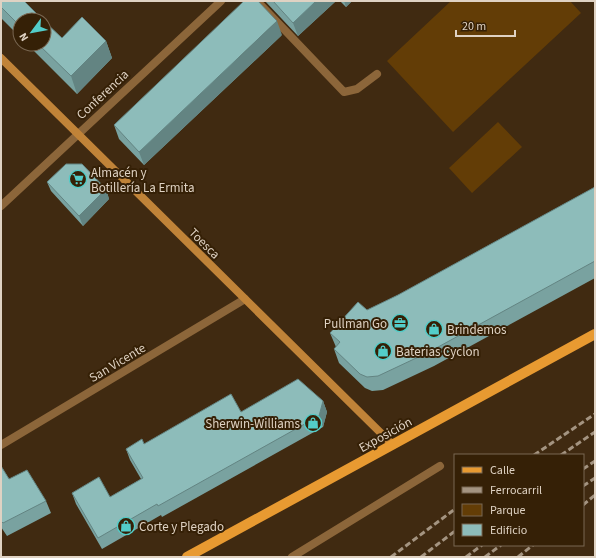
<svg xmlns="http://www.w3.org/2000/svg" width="596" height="558" font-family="'Source Sans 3',sans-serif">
	<rect width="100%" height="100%" fill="#402a11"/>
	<path fill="#633d06" d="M 451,1 L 570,1 L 581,13 L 453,132 L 387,61 Z
		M 498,122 L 522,147 L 472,193 L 449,168 Z"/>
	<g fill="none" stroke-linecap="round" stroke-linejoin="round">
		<path stroke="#8c663a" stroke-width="8" d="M 257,1 L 344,92 L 357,89 L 377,74
			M 292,557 L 440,466"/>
		<path stroke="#8c663a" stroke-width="8" d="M 1,206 L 221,1
			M 1,445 L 245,299"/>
		<path stroke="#c08338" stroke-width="8" d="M 1,58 L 393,445"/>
		<path stroke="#e89a31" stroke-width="10" d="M 187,557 L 595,334"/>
		<path stroke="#a49481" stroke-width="3" stroke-dasharray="6 3" stroke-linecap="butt" d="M 534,455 L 595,414
			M 561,455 L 595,432
			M 583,469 L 595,461
			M 583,486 L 595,478
			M 583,505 L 595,495
			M 391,557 L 455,509
			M 421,557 L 455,531
			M 466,557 L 482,545
			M 485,557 L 501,545
			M 518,557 L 533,545"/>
	</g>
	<path fill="#79a2a0" d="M 1,1 L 20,20 L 20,37 L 1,18 Z
		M 265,1 L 336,1 L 298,36 Z
		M 340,1 L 352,1 L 346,7 Z
		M 282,35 L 144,165 L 119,139 L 114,125 Z
		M 62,38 L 106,41 L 112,58 L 77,94 L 27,44 L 44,44 Z
		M 47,182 L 106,189 L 109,199 L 83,226 L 51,191 Z
		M 595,187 L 595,278 L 434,366 L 383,390 L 372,391 L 365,388 L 339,363 L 334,349 L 336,347 L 330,333 L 367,310 L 398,295 Z
		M 323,401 L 327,412 L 323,427 L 162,517 L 161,515 L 102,549 L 76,504 L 72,493 L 110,497 L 141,479 L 130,460 L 126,449 L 144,444 L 241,412 Z
		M 1,466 L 9,479 L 46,501 L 51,513 L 7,536 L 1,527 Z"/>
	<path fill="#638482" d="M 316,1 L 336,1 L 298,36 L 293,23 Z
		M 344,1 L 352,1 L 346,7 Z
		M 277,21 L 282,35 L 144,165 L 139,152 Z
		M 106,41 L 112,58 L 77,94 L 71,76 Z
		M 106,189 L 109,199 L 83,226 L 79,216 Z
		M 323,401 L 327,412 L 323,427 L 319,416 Z"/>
	<path fill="#8dbcba" stroke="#638482" d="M 1,1 L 24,1 L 43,20 L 20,20 L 20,26 L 1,7 Z
		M 244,1 L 258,1 L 277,21 L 139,152 L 114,125 Z
		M 273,1 L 316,1 L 293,23 Z
		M 82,17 L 106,41 L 71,76 L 38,44 L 44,44 L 44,21 L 62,38 Z
		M 66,164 L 82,164 L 106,189 L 79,216 L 47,182 Z
		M 595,187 L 595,261 L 429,352 L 378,376 L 367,377 L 360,374 L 334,349 L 340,342 L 330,333 L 358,302 L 367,310 L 398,295 Z
		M 298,379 L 323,401 L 319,416 L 158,506 L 157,504 L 98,538 L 72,493 L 99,477 L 110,497 L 143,478 L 126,449 L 142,439 L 144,444 L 231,394 L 241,412 Z
		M 1,466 L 9,479 L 27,470 L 46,501 L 3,523 L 1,521 Z"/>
	<defs>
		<symbol id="supermarket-ring" viewBox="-11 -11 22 22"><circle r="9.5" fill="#352006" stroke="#53cdc9" stroke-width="1.5"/><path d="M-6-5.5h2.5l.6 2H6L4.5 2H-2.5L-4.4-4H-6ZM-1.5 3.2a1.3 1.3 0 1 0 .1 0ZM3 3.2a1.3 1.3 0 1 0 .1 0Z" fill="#53cdc9"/></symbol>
		<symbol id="office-ring" viewBox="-11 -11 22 22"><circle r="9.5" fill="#352006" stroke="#53cdc9" stroke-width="1.5"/><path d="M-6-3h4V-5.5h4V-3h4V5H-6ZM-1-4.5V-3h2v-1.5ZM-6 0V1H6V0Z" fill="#53cdc9"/></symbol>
		<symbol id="shop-ring" viewBox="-11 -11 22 22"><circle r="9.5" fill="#352006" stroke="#53cdc9" stroke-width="1.5"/><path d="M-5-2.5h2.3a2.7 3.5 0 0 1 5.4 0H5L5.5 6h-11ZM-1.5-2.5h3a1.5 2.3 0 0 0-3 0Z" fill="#53cdc9"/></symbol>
	</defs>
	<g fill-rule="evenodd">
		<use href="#supermarket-ring" x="68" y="169" width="20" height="20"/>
		<use href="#office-ring" x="390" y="313" width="20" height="20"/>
		<use href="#shop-ring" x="424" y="319" width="20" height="20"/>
		<use href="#shop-ring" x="373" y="341" width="20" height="20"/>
		<use href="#shop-ring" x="303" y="413" width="20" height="20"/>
		<use href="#shop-ring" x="116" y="516" width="20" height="20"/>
	</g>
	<g text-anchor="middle" stroke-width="4" stroke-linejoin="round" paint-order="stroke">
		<g font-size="13" fill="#dfd2c3" stroke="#352006">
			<text transform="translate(102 94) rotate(-43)" y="5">Conferencia</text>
			<text transform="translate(205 243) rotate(45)" y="5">Toesca</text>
			<text transform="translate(117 362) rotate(-31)" y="5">San Vicente</text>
			<text transform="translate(385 434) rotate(-29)" y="5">Exposición</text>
		</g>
		<g font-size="13" fill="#dfd2c3" stroke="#352006" text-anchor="start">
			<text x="91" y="177">Almacén y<tspan x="91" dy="15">Botillería La Ermita</tspan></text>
			<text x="387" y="328" text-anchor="end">Pullman Go</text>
			<text x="447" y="334">Brindemos</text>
			<text x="396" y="356">Baterias Cyclon</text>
			<text x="300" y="428" text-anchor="end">Sherwin-Williams</text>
			<text x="139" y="531">Corte y Plegado</text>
		</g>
	</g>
	<rect width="596" height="558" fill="none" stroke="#dfd2c3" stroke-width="4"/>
	<rect x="454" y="454" width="130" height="92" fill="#352006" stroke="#796752"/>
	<rect x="462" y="467" width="20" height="6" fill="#e89a31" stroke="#796752"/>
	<text x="490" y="474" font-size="12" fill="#dfd2c3">Calle</text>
	<rect x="462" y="487" width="20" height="6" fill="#a49481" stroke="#796752"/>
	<text x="490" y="494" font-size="12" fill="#dfd2c3">Ferrocarril</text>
	<rect x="462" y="504" width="20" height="12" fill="#633d06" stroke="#796752"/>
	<text x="490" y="514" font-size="12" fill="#dfd2c3">Parque</text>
	<rect x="462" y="524" width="20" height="12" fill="#8dbcba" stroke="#796752"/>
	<text x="490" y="534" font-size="12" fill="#dfd2c3">Edificio</text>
	<g transform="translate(32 32) rotate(238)"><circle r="19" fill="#352006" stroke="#796752"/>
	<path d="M0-3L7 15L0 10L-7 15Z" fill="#53cdc9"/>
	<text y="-6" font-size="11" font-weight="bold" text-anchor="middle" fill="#dfd2c3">N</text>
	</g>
	<path d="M456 30v6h59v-6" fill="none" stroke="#dfd2c3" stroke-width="2"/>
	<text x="462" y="30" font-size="12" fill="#dfd2c3" stroke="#352006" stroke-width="3" paint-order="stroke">20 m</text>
</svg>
